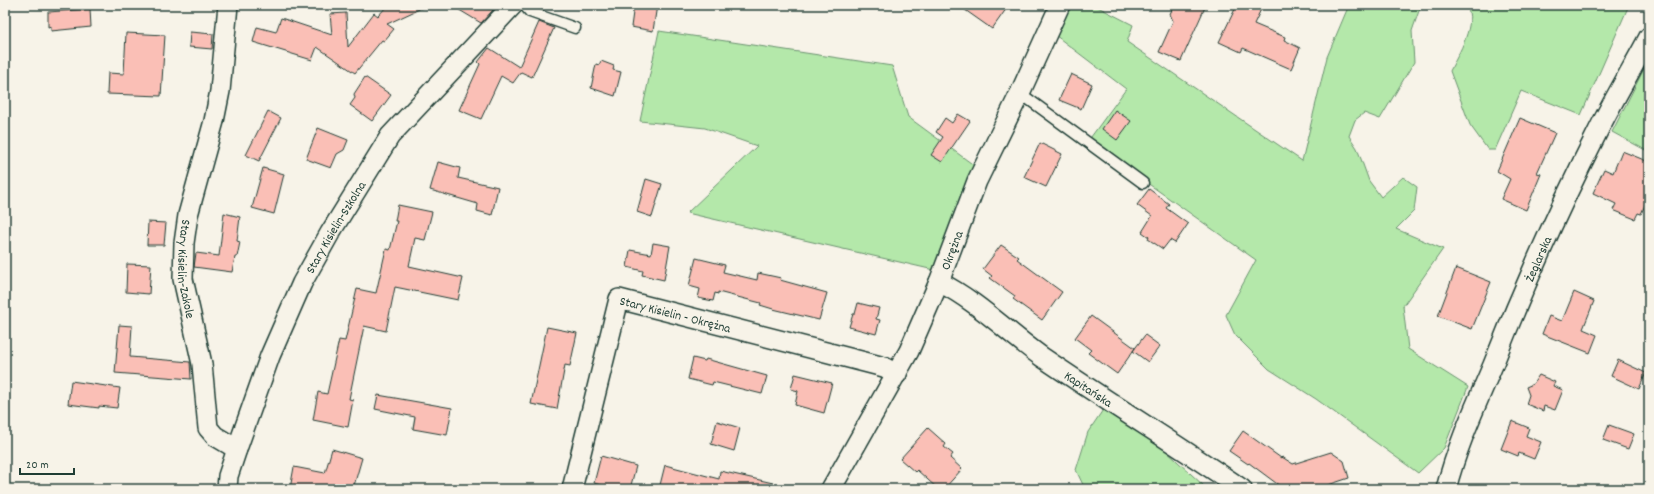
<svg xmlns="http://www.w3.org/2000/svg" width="1654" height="494" font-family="Dekko,sans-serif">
	<rect width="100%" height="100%" fill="#f7f3e8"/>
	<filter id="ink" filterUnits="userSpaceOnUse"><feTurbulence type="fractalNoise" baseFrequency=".025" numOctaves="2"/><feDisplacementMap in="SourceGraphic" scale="8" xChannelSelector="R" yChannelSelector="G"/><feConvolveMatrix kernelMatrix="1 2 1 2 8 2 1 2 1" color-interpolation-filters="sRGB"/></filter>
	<g filter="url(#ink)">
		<path fill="#b4e8aa" stroke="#6a926f" d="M 1052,5 L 1094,5 L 1133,25 L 1127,42 L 1302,161 L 1327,57 L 1349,5 L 1421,5 L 1412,31 L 1414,62 L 1380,119 L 1364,113 L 1355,120 L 1349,136 L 1357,148 L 1369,181 L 1381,197 L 1403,177 L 1417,187 L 1414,211 L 1396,229 L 1443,249 L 1403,306 L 1408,349 L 1468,387 L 1444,448 L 1418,473 L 1316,399 L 1269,369 L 1235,335 L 1226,315 L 1256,260 L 1088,141 L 1126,89 L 1043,26 Z
			M 1466,5 L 1629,5 L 1581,115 L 1521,91 L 1495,150 L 1488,150 L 1470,125 L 1450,71 C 1458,54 1478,23 1466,5 Z
			M 659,31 L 892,66 L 908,117 L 975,166 L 934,270 L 687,213 L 757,146 L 705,128 L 640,121 Z
			M 1649,59 L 1649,152 L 1612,132 Z
			M 1109,401 L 1123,411 L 1204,486 L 1204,489 L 1085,489 L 1076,470 L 1088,432 Z"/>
		<path fill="#fabfb6" stroke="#1f3d34" d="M 388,5 L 428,5 L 387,24 L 394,29 L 384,41 L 382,40 L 355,73 L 317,47 L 312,60 L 253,42 L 257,27 L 276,32 L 281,18 L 332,35 L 330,14 L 346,13 L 348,47 L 374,13 L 378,16 Z
			M 451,5 L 486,5 L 493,10 L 481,23 Z
			M 634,5 L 657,5 L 653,31 L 631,27 Z
			M 958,5 L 1009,5 L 992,29 Z
			M 1174,5 L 1206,5 L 1181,61 L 1159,52 L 1173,21 L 1170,14 Z
			M 1237,5 L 1263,5 L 1254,24 L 1285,37 L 1284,40 L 1300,48 L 1291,69 L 1243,48 L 1241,52 L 1219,42 Z
			M 90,9 L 91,27 L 51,31 L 51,26 L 48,27 L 48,12 Z
			M 539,22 L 554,28 L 532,77 L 521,72 L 513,83 L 501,76 L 481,119 L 459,110 L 480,64 L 478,62 L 489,48 L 519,67 Z
			M 190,32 L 213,34 L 212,49 L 189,47 Z
			M 126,33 L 165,35 L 161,96 L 107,94 L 108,73 L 124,74 Z
			M 601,61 L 614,66 L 613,70 L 621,72 L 615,96 L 591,88 L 596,64 L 599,65 Z
			M 1071,74 L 1092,84 L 1081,109 L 1059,100 Z
			M 365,77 L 391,95 L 372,121 L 350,105 L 355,98 L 354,94 Z
			M 1115,110 L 1131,121 L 1117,140 L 1102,129 Z
			M 268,111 L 281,118 L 259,161 L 246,155 Z
			M 958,114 L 970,121 L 942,162 L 931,155 L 943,137 L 936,132 L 945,118 L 952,123 Z
			M 1520,118 L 1555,133 L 1537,173 L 1541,174 L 1526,210 L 1501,199 L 1510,179 L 1497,171 Z
			M 318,128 L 348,140 L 344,150 L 337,154 L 331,168 L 306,159 Z
			M 1040,143 L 1062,154 L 1046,187 L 1024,177 Z
			M 1622,151 L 1649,162 L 1649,196 L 1641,214 L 1638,213 L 1635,219 L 1613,210 L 1616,204 L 1593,193 L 1604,169 L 1613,173 Z
			M 438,162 L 460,168 L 458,178 L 498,187 L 492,215 L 477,211 L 478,204 L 430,190 Z
			M 263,168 L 284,174 L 274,214 L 252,208 Z
			M 646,179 L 662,184 L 652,217 L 637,212 Z
			M 1149,189 L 1169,204 L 1166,208 L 1188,224 L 1175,243 L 1170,240 L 1163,249 L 1148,239 L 1149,237 L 1142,232 L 1152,216 L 1137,205 Z
			M 398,205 L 432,212 L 425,240 L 415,238 L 409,266 L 463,278 L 458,300 L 395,287 L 386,331 L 364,326 L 349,399 L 353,400 L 348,427 L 313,420 L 318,392 L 327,394 L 339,340 L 345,341 L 357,289 L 376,293 L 386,249 L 390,250 L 397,221 L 395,221 Z
			M 224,213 L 240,217 L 237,241 L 240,242 L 237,257 L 235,257 L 232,272 L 194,267 L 196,253 L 219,256 Z
			M 148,222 L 166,223 L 164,245 L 147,245 Z
			M 653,243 L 670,246 L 664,280 L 642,275 L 643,271 L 627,267 L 630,250 L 651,254 Z
			M 1001,245 L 1019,257 L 1017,259 L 1062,292 L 1042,320 L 1013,299 L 1015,296 L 990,278 L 992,276 L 983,269 Z
			M 696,258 L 725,265 L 723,272 L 757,280 L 758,273 L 781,278 L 780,280 L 827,293 L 819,320 L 773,309 L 760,305 L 761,303 L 718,292 L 718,294 L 715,293 L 713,301 L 698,298 L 700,289 L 689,286 Z
			M 127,264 L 151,265 L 149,294 L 126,292 Z
			M 1456,268 L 1491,282 L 1472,329 L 1438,316 Z
			M 1574,292 L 1594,301 L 1583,329 L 1597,335 L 1590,353 L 1542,334 L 1549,316 L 1562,321 Z
			M 858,303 L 879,308 L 876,319 L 880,320 L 876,334 L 849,327 L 853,314 L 855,314 Z
			M 1091,316 L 1135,348 L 1117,374 L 1088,353 L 1091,350 L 1075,338 Z
			M 119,325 L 132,326 L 130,357 L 190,362 L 191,379 L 115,373 Z
			M 547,327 L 577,333 L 570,366 L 565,365 L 557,409 L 531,404 Z
			M 1145,335 L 1160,346 L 1148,362 L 1133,351 Z
			M 693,358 L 705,361 L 706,359 L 767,376 L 762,394 L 713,382 L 712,385 L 688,379 Z
			M 1618,360 L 1646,373 L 1639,389 L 1611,376 Z
			M 795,374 L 832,383 L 824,413 L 795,405 L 798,391 L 791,389 Z
			M 1539,375 L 1555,382 L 1553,386 L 1563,390 L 1555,410 L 1544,406 L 1543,411 L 1526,404 L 1529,395 L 1526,387 L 1533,384 Z
			M 71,381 L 120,388 L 117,408 L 99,406 L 99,408 L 68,404 Z
			M 378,395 L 452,408 L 447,435 L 413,429 L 415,417 L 375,409 Z
			M 717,421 L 740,428 L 734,451 L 711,444 Z
			M 1512,421 L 1529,428 L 1526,436 L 1541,442 L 1534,459 L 1519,453 L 1518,456 L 1501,449 Z
			M 1609,425 L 1634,434 L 1628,449 L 1603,440 Z
			M 928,428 L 946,444 L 944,447 L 953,454 L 950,458 L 962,469 L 944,489 L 938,489 L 917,470 L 915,472 L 900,459 Z
			M 1243,431 L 1281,458 L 1282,457 L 1293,464 L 1331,452 L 1344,461 L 1349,478 L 1316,489 L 1284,489 L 1249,463 L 1248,464 L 1229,451 Z
			M 332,449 L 362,458 L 353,489 L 290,489 L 294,467 L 325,473 Z
			M 601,456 L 636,466 L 630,489 L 614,489 L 594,483 Z
			M 665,465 L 719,479 L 720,471 L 773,483 L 772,489 L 659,489 Z"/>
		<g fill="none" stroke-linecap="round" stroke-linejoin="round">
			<defs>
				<path id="service" d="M 524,5 L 530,12 L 575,28
					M 1020,93 L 1143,183"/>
				<g id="minor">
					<path id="s1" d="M 228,5 L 220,91 L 214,121 L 188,215 L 184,243 L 183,279 L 202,364 L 208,428 L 215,436 L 237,449"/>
					<path id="s2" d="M 939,282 C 977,301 1007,332 1042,357 C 1108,402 1176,444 1242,489"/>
					<path id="s3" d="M 227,489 L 228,476 L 237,449 L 270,356 L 302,283 L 330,233 L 390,136 L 513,5"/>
					<path id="s4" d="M 572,489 L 619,299 L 884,367 L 897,374"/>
					<path id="s5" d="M 831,489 L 909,351 L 939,282 L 977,181 L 1020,93 L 1060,5"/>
					<path id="s6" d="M 1446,489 C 1457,446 1476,405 1493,365 C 1524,286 1559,208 1597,133 C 1613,100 1632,69 1649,37"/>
				</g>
			</defs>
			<use href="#service" stroke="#1f3d34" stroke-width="13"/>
			<use href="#minor" stroke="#1f3d34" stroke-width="22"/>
			<use href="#service" stroke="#f7f3e8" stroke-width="10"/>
			<use href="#minor" stroke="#f7f3e8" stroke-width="19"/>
		</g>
	</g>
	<g text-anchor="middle" stroke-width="3" stroke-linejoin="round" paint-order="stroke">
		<g font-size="13" fill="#1f3d34" stroke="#f7f3e8">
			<text dy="5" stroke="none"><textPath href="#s3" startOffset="285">Stary Kisielin-Szkolna</textPath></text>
			<text dy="5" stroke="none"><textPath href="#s5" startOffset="268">Okrężna</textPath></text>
			<text dy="5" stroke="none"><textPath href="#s6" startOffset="248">Żeglarska</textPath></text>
			<text dy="5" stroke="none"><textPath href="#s1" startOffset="269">Stary Kisielin-Zakole</textPath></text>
			<text dy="5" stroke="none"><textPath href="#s4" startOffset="254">Stary Kisielin - Okrężna</textPath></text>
			<text dy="5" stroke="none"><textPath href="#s2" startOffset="184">Kapitańska</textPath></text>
		</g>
	</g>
	<rect width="1654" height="494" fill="none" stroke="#f7f3e8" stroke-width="20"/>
	<rect x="10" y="10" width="1634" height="474" fill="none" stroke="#1f3d34" stroke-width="1.5" filter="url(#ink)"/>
	<path d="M20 468v6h54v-6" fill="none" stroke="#1f3d34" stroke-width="2"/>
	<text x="26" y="468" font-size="12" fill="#1f3d34" stroke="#f7f3e8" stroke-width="3" paint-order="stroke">20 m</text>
</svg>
